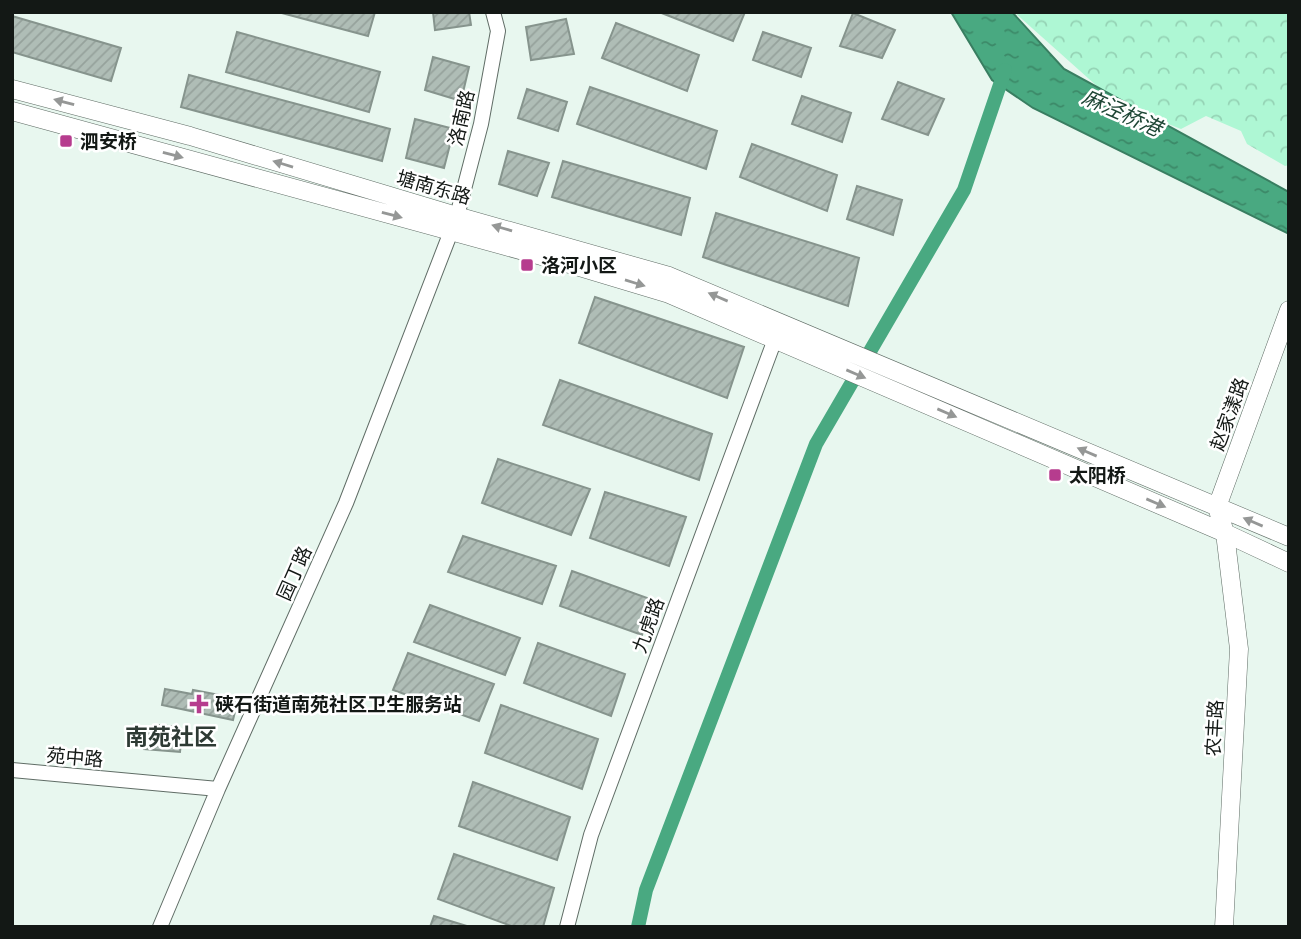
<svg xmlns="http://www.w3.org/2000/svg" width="1301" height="939" font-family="'PT Sans Narrow','Noto Sans SC',sans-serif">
	<defs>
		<pattern id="forest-crowns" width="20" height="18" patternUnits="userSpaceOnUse" patternTransform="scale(1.75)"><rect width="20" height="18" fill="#aef7d4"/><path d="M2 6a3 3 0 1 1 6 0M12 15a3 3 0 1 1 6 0" fill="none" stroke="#95d3b5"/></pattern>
		<pattern id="water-ripples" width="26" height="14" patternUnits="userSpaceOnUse" patternTransform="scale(1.75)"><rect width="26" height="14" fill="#49a981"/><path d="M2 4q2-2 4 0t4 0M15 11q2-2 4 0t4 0" fill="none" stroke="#3c8968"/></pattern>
		<pattern id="building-hatch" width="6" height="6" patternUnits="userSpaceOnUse" patternTransform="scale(1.75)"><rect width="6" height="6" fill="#afbdb6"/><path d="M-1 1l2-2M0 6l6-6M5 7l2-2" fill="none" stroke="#96a29c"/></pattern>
	</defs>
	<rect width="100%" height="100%" fill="#e8f7ef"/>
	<path fill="url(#forest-crowns)" d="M 1014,12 L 1289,12 L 1289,165 L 1285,166 L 1247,144 L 1241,131 L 1206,116 L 1181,129 L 1117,104 Z"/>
	<path fill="url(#water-ripples)" stroke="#397e61" stroke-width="2" d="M 951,12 L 1012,12 L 1064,69 L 1289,192 L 1289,234 L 1033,108 L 992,80 Z"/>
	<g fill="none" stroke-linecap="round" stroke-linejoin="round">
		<path stroke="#49a981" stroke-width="14" d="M 638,927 L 646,890 L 816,444 L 964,190 L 1005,70"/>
	</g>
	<path fill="url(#building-hatch)" stroke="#86948d" stroke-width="2" d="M 278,12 L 375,12 L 368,36 Z
		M 433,12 L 469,12 L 471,25 L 435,30 Z
		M 659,12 L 745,12 L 733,41 Z
		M 853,13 L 895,30 L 882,58 L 840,46 Z
		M 12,16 L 121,48 L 111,81 L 12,52 Z
		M 566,19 L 574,54 L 531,60 L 526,27 Z
		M 616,23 L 699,55 L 687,91 L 602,58 Z
		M 237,32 L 380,72 L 369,112 L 226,72 Z
		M 763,32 L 811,48 L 801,77 L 753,60 Z
		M 433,57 L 469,67 L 461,101 L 425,90 Z
		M 189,75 L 390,129 L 382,161 L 181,107 Z
		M 898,82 L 944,99 L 928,135 L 882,119 Z
		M 590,87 L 717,131 L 706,169 L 577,124 Z
		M 527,89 L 567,102 L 558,131 L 518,118 Z
		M 802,96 L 851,113 L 842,142 L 792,124 Z
		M 415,119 L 454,129 L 444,168 L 406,158 Z
		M 752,144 L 837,175 L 827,211 L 740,177 Z
		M 508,151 L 549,163 L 537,196 L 499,184 Z
		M 563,161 L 690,198 L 681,235 L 552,197 Z
		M 857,186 L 902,200 L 893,235 L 847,219 Z
		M 716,213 L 859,258 L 848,306 L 703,257 Z
		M 595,297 L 744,347 L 727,398 L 579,343 Z
		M 560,380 L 712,434 L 699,480 L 543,425 Z
		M 498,459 L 590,489 L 571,535 L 482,503 Z
		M 605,492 L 686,517 L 669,566 L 590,538 Z
		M 463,536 L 556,566 L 542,604 L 448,572 Z
		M 572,571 L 653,600 L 642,635 L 560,606 Z
		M 430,605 L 520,638 L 505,675 L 414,642 Z
		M 538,643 L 625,674 L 611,716 L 524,683 Z
		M 408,653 L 494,684 L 479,721 L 393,690 Z
		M 165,689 L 192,694 L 193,690 L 220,695 L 220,699 L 237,703 L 233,720 L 162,705 Z
		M 501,705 L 598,739 L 582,789 L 485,753 Z
		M 159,725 L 177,727 L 177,732 L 182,734 L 180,752 L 144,749 L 146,730 L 157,731 Z
		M 473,782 L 570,817 L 557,860 L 459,826 Z
		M 454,854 L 554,888 L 543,927 L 514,927 L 438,899 Z
		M 434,916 L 470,927 L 430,927 Z"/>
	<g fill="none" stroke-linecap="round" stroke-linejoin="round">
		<defs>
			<path id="minor" d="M 12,770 L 218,789
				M 160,927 L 218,789 L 346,503 L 457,216 L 481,124 L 498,31 L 493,12
				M 567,927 L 591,835 L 778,331"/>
			<path id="major" d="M 12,89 L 190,136 L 457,216 L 669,276 L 1289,537
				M 12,111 L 549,258 L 669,294 L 1225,533 L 1289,563
				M 1224,927 L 1239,649 L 1225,533 L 1217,507 L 1289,310"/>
		</defs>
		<use href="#minor" stroke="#606d66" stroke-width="16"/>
		<use href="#major" stroke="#606d66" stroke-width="19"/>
		<use href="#minor" stroke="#fff" stroke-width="14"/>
		<use href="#major" stroke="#fff" stroke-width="18"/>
	</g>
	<defs><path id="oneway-solid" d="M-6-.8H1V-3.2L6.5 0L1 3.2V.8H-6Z" transform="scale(1.75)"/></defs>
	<g fill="#959796">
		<use href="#oneway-solid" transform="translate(64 102) rotate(-165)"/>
		<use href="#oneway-solid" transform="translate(173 155) rotate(15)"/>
		<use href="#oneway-solid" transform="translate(283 164) rotate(-163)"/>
		<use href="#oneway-solid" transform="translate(392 215) rotate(15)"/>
		<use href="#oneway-solid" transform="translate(502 228) rotate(-164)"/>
		<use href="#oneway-solid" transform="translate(635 283) rotate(17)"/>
		<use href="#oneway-solid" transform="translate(718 297) rotate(-157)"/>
		<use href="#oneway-solid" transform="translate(856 374) rotate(23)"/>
		<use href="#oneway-solid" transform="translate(947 413) rotate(23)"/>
		<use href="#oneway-solid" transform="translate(1087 452) rotate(-157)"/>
		<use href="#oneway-solid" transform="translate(1156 503) rotate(23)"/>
		<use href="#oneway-solid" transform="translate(1253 522) rotate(-157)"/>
	</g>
	<g fill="#b63c8e" stroke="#fff" stroke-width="2.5">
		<rect x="59" y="134" width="14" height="14" rx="3.5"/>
		<rect x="520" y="258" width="14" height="14" rx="3.5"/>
		<rect x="1048" y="468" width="14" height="14" rx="3.5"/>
		<path d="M195.5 693.5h7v7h7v7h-7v7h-7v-7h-7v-7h7z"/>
	</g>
	<g text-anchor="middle" stroke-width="5" stroke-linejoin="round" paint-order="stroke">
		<g font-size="19" fill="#131815" stroke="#fff">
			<text transform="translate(461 118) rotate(-77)" y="7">洛南路</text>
			<text transform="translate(434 187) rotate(16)" y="7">塘南东路</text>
			<text transform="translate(1229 414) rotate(-70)" y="7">赵家漾路</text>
			<text transform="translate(294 573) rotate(-66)" y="7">园丁路</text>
			<text transform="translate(648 625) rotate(-70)" y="7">九虎路</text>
			<text transform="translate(1214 728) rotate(-87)" y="7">农丰路</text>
			<text transform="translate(75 757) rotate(5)" y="7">苑中路</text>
		</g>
		<g font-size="19" font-weight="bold" fill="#131815" stroke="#fff" text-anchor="start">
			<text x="80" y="148">泗安桥</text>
			<text x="541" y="272">洛河小区</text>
			<text x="1069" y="482">太阳桥</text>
			<text x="215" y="711">硖石街道南苑社区卫生服务站</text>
		</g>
		<g font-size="21" font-style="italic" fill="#1e4635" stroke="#fff">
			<text transform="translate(1122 113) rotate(24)" y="7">麻泾桥港</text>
		</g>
		<g font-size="23" font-weight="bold" fill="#2e3a34" stroke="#fff">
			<text x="171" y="745">南苑社区</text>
		</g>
	</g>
	<rect width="1301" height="939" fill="none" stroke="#131815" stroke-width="28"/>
</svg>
